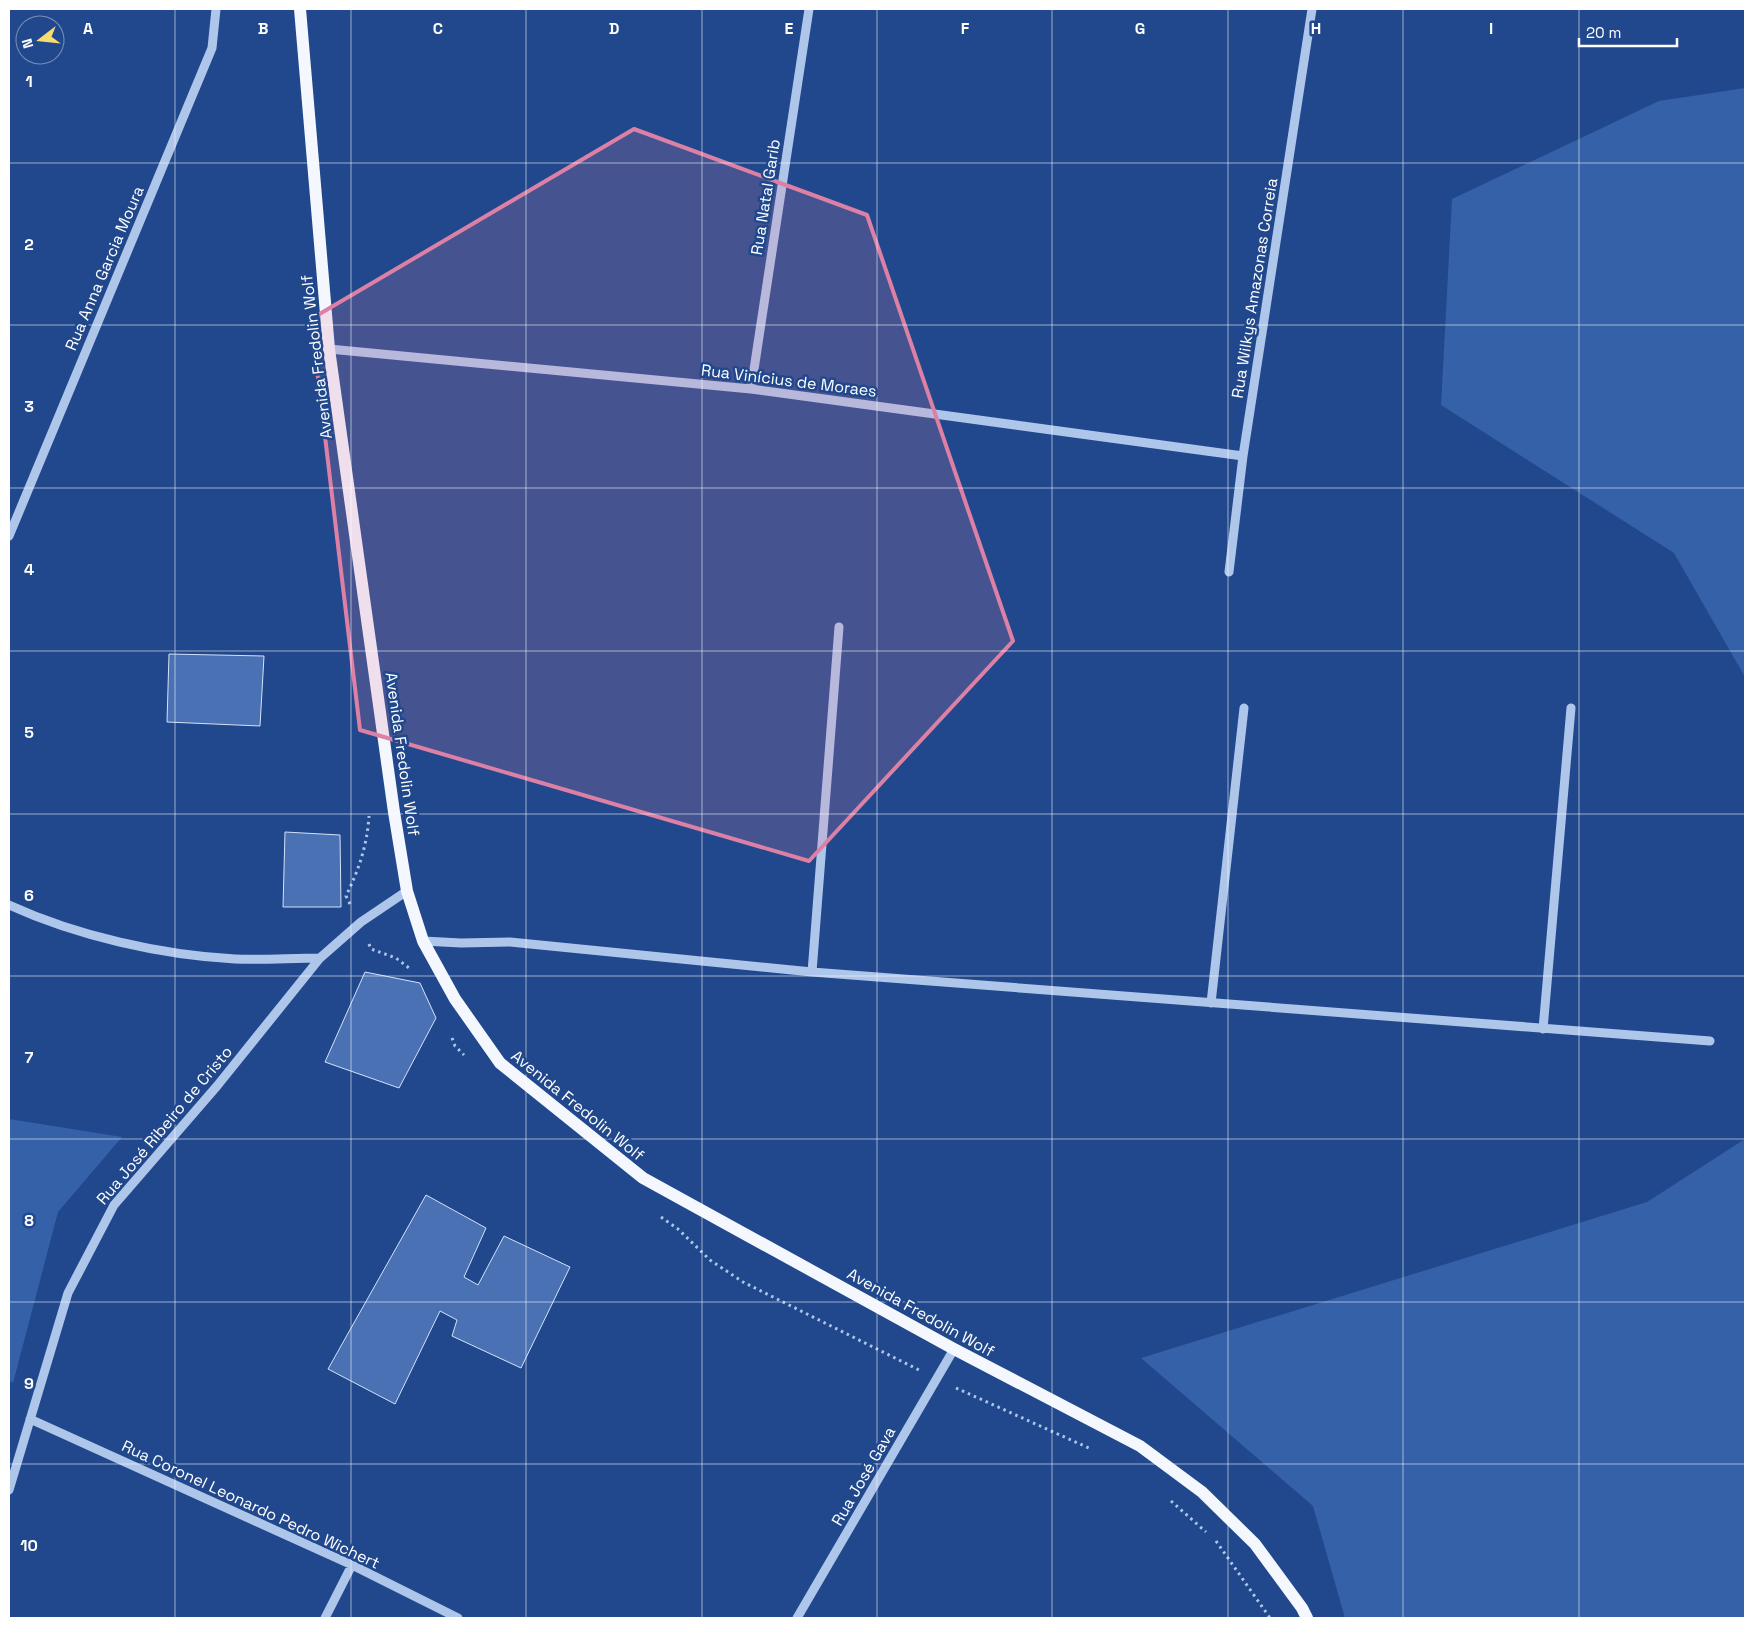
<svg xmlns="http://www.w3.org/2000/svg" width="1754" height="1627" font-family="'Space Grotesk',sans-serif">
	<rect width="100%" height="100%" fill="#21488c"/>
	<path fill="#3561a9" d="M 1745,88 L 1745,677 L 1674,553 L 1441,405 L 1452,199 L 1659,101 Z
		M 9,1119 L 122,1137 L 58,1212 L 13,1383 L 9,1380 Z
		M 1745,1139 L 1745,1618 L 1345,1618 L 1313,1506 L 1141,1358 L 1647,1202 Z"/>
	<path fill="#4a71b3" stroke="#d4e2f8" d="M 169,654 L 264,656 L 260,726 L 167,722 Z
		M 285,832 L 340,835 L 341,907 L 283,907 Z
		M 365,972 L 420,983 L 436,1018 L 399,1088 L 325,1062 Z
		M 426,1195 L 486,1228 L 464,1277 L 478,1285 L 504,1236 L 570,1267 L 521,1368 L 452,1336 L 457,1320 L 440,1311 L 395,1404 L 328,1369 Z"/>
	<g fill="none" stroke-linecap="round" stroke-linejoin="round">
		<path stroke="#afc6eb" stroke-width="3" stroke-dasharray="2.5 4" stroke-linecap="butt" d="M 350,904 L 346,896 C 359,869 367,846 369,816
			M 369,944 L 371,949 L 396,958 L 409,968
			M 452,1038 L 455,1046 L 464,1055
			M 661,1217 L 678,1229 L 710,1260 L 743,1282 L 919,1370
			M 956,1388 L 1091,1449
			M 1171,1501 L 1206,1532
			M 1216,1541 L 1270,1618"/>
		<path stroke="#afc6eb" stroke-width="9" d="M 329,349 L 751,389 L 1243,456
			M 751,389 L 809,9
			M 9,536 L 212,48 L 216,9
			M 1229,572 L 1243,456 L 1312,9
			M 9,905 C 77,936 161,955 235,959 C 263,960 292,958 320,958
			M 423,941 L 461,943 L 510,942 L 812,972 L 1710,1041
			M 812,972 L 839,627
			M 1211,1003 L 1244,708
			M 1543,1029 L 1571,708
			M 30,1419 L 352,1565 L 458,1618
			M 9,1490 L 68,1293 L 114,1205 L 217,1086 L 320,958 L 361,922 L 407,891
			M 325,1618 L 352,1565
			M 797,1618 L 954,1349"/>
		<path stroke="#f4f7fe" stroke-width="12" d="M 300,9 L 329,349 L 394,812 L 407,891 L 423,941 L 455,999 L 500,1063 L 643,1178 L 954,1349 L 1140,1446 L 1202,1492 L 1255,1544 L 1302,1608 L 1307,1618"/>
	</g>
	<path fill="#dd80a5" fill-opacity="0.2" stroke="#dd80a5" stroke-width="4" stroke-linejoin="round" d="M 634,129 L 867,215 L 1013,641 L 809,861 L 360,730 L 311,319 Z"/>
	<path fill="none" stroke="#fff" stroke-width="1" stroke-opacity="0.55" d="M 175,9 L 175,1618M 351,9 L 351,1618M 526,9 L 526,1618M 702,9 L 702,1618M 877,9 L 877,1618M 1052,9 L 1052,1618M 1228,9 L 1228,1618M 1403,9 L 1403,1618M 1579,9 L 1579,1618M 9,163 L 1745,163M 9,325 L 1745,325M 9,488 L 1745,488M 9,651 L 1745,651M 9,814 L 1745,814M 9,976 L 1745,976M 9,1139 L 1745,1139M 9,1302 L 1745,1302M 9,1464 L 1745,1464"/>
	<g text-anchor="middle" stroke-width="5" stroke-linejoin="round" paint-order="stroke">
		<g font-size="16" fill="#fff" stroke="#21488c">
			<text transform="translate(765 197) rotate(-81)" y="6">Rua Natal Garib</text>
			<text transform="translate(104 268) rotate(-67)" y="6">Rua Anna Garcia Moura</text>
			<text transform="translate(1254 288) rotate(-81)" y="6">Rua Wilkys Amazonas Correia</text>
			<text transform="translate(316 357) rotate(-97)" y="6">Avenida Fredolin Wolf</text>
			<text transform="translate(789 380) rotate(7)" y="6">Rua Vinícius de Moraes</text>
			<text transform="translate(403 754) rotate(82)" y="6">Avenida Fredolin Wolf</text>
			<text transform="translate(578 1105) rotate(39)" y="6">Avenida Fredolin Wolf</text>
			<text transform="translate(164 1125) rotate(-50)" y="6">Rua José Ribeiro de Cristo</text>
			<text transform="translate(921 1312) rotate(29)" y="6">Avenida Fredolin Wolf</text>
			<text transform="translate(863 1476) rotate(-60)" y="6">Rua José Gava</text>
			<text transform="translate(251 1504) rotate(25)" y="6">Rua Coronel Leonardo Pedro Wichert</text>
		</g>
	</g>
	<g font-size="16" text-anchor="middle" font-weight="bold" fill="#fff" stroke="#21488c" stroke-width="5" stroke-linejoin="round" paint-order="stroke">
		<text x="88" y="34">A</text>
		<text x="263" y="34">B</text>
		<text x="438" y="34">C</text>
		<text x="614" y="34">D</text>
		<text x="789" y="34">E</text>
		<text x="965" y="34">F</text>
		<text x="1140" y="34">G</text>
		<text x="1316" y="34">H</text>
		<text x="1491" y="34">I</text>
		<text x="29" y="87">1</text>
		<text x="29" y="250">2</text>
		<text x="29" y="412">3</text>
		<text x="29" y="575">4</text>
		<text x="29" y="738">5</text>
		<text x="29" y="901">6</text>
		<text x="29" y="1063">7</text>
		<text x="29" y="1226">8</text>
		<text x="29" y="1389">9</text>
		<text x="29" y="1551">10</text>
	</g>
	<rect width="1754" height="1627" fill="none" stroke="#ffffff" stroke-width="20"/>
	<g transform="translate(40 40) rotate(254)"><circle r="24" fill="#21488c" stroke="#7a91ba"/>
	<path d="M0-4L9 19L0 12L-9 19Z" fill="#f8db71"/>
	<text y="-8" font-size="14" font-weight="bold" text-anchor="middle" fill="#ffffff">N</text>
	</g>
	<path d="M1579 38v8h98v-8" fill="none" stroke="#ffffff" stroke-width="2.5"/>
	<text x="1586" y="38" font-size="15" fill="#ffffff" stroke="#21488c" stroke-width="4" paint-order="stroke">20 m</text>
</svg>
